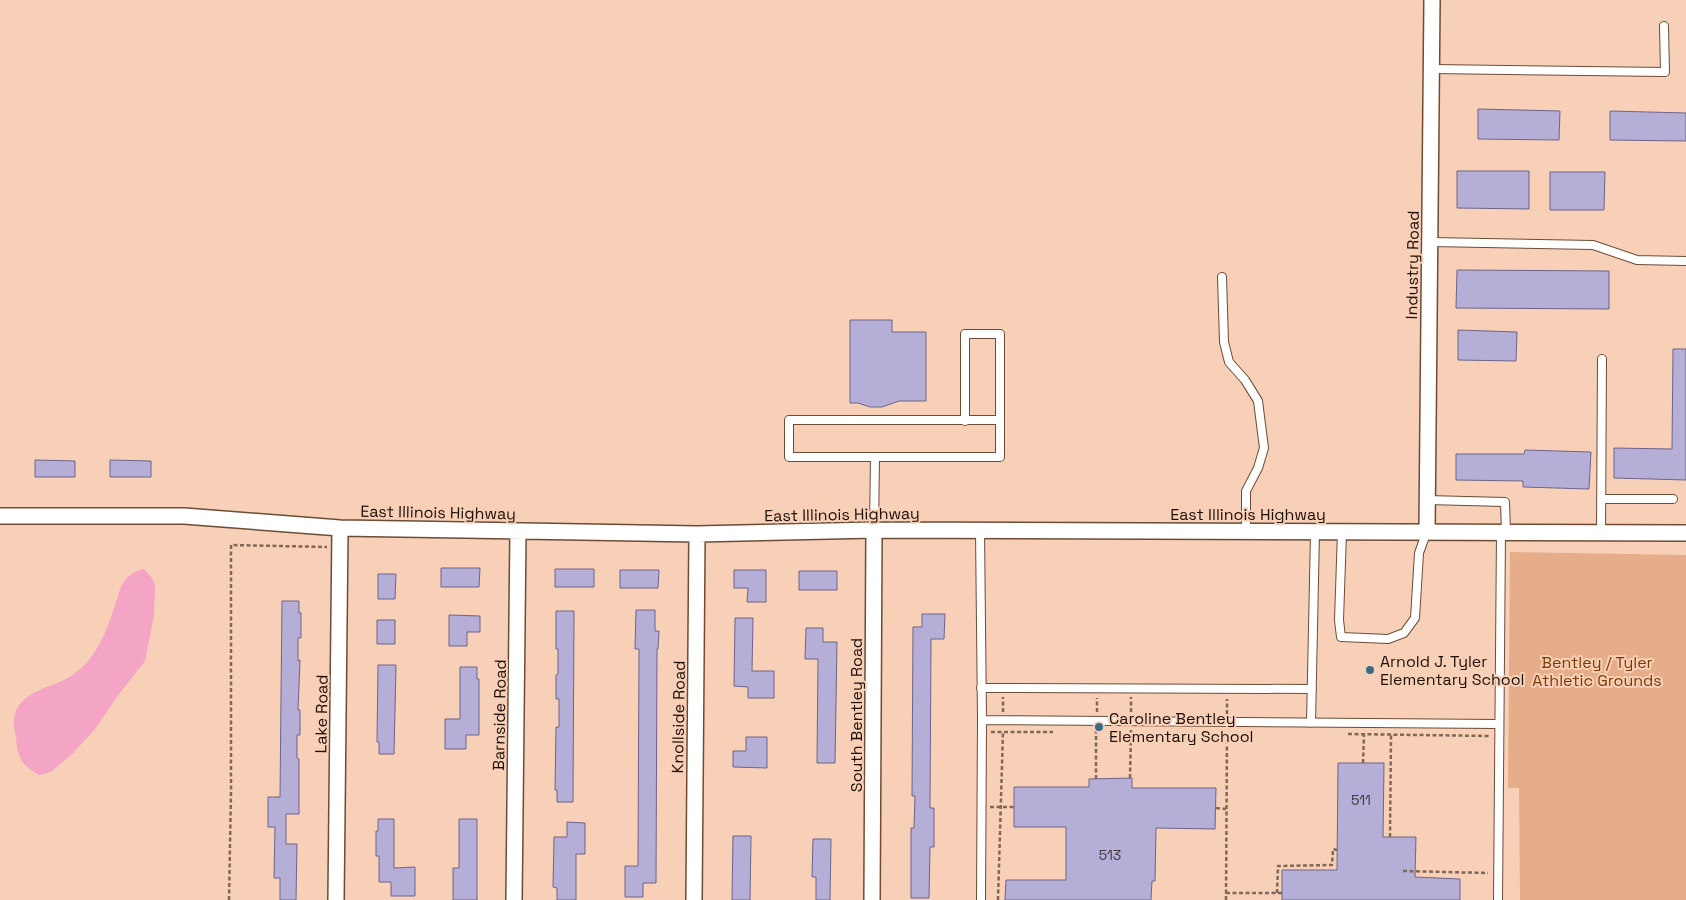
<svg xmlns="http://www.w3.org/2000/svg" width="1686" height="900" font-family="'Space Grotesk',sans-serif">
	<rect width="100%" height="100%" fill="#f8cfb7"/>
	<path fill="#e6ad8a" d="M 1510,552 L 1686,555 L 1686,900 L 1520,900 L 1519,788 L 1508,788 Z"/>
	<path fill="#f4a4c5" d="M 144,569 L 152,578 L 155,586 L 154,615 L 145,661 L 119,694 L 95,729 L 74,752 L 51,772 L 39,775 C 21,764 18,759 16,738 C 15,732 13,725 14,719 C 17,695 43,689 62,681 C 71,677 83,668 89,660 C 102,644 109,624 115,605 C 118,598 119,589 123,583 C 127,576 136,570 144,569 Z"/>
	<path fill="#b5aed6" stroke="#6c6589" d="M 1478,109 L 1560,111 L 1559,140 L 1478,139 Z
		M 1610,111 L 1686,113 L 1686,141 L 1610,140 Z
		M 1457,171 L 1529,171 L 1529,209 L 1457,208 Z
		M 1550,172 L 1605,172 L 1604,210 L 1550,210 Z
		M 1457,270 L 1609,271 L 1609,309 L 1456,308 Z
		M 850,320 L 892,320 L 892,332 L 926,332 L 926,401 L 899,401 L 882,407 L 870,407 L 858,403 L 850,403 Z
		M 1458,330 L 1517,332 L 1516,361 L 1458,360 Z
		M 1673,349 L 1686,349 L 1686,480 L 1614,478 L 1614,448 L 1672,449 Z
		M 1525,450 L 1591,452 L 1589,489 L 1523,487 L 1523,481 L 1456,480 L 1456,454 L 1524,454 Z
		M 35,460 L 75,461 L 75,477 L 35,477 Z
		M 110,460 L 151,461 L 151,477 L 110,477 Z
		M 441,568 L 480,568 L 479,587 L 441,587 Z
		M 555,569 L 594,569 L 594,587 L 555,587 Z
		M 620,570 L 659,570 L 658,588 L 620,588 Z
		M 734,570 L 766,570 L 766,602 L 747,602 L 748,588 L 734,588 Z
		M 799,571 L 837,571 L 837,590 L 799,590 Z
		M 378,574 L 396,574 L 395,599 L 378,599 Z
		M 282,601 L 299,601 L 299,613 L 301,613 L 301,638 L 298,638 L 298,661 L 300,660 L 298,710 L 300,710 L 300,735 L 297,735 L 297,758 L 299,759 L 299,814 L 286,814 L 286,844 L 297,844 L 296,900 L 280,900 L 280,878 L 274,878 L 275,827 L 268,827 L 268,797 L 280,797 Z
		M 636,610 L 655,610 L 655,631 L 659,631 L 658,649 L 657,649 L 656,883 L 643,883 L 643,897 L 625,897 L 625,866 L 638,866 L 639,649 L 635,649 Z
		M 556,611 L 574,611 L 573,802 L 557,802 L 557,790 L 555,790 L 556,727 L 559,727 L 559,699 L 556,699 L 556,675 L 558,674 L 558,649 L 556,649 Z
		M 922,614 L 945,614 L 944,639 L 931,639 L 930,808 L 934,808 L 934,847 L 930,847 L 929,898 L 911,898 L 911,828 L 914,828 L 915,796 L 912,796 L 913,627 L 922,627 Z
		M 449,615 L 480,616 L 480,632 L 467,632 L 467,646 L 449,646 Z
		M 735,618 L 753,618 L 752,671 L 774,671 L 774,698 L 748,698 L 748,687 L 734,686 Z
		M 377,620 L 395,620 L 395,644 L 377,644 Z
		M 806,628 L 823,628 L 823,642 L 837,642 L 835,763 L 817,763 L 818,659 L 805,659 Z
		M 378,665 L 396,665 L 394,754 L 379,754 L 379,742 L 377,742 Z
		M 460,667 L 477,667 L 477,679 L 479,679 L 479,735 L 466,735 L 466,749 L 445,749 L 445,719 L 460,719 Z
		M 746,737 L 767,737 L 767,768 L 733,767 L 733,751 L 746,751 Z
		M 1338,763 L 1384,763 L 1383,837 L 1416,837 L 1415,877 L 1460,879 L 1460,900 L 1282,900 L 1282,870 L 1337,870 Z
		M 1132,778 L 1132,788 L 1216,788 L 1215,829 L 1156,828 L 1155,881 L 1152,881 L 1151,900 L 1005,900 L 1006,880 L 1066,880 L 1066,827 L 1014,827 L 1014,787 L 1089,787 L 1089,779 Z
		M 378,819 L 394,819 L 394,868 L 415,867 L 415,896 L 391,896 L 391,882 L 379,882 L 379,856 L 376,856 L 376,831 L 378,831 Z
		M 459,819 L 477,819 L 477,900 L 453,900 L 453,868 L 459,868 Z
		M 567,822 L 585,823 L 585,854 L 576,854 L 576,900 L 557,900 L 557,888 L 553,887 L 554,837 L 567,837 Z
		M 733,836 L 751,836 L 750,900 L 732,900 Z
		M 813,839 L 831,839 L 830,900 L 816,900 L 816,877 L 812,877 Z"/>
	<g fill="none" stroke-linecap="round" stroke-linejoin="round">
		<defs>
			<path id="lane" d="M 1432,69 L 1665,72 L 1664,26
				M 1430,242 L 1593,245 L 1637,260 L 1686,261
				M 1222,277 L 1224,342 L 1229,362 L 1245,380 L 1258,401 L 1264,448 L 1258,468 L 1246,491 L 1246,532
				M 875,457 L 789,457 L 789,420 L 1000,420
				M 1601,499 L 1673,499
				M 1427,500 L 1505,502 L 1506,532
				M 874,530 L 875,457 L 1000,457 L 1000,334 L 965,334 L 965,421
				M 980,530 L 982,720 L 981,900
				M 1342,532 L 1339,620 L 1341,637 L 1388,639 L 1404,633 L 1415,618 L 1419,553 L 1427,531
				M 1601,532 L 1602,359
				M 981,688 L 1312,689
				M 982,720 L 1499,724
				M 1311,723 L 1315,532
				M 1498,900 L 1501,532"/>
			<path id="street" d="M 0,516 L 184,516 L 340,528 L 697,534 L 874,530 L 1686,533
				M 1427,531 L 1432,0
				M 336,900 L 340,528
				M 514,900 L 518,531
				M 694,900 L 697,534
				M 872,900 L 874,530"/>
		</defs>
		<use href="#lane" stroke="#6d4c36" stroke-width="10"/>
		<use href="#street" stroke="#6d4c36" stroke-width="18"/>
		<path stroke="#816757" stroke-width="2.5" stroke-dasharray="4 2.5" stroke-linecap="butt" d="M 1003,712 L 1003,697
			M 1097,712 L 1097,698
			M 1131,712 L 1131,697
			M 1227,714 L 1227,699
			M 991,732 L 1053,732
			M 1348,734 L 1490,736
			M 1363,763 L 1364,735
			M 1130,778 L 1131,730
			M 1096,779 L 1096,730
			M 990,807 L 1014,807
			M 1216,808 L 1226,809
			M 1390,837 L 1391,735
			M 1403,871 L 1488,873
			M 1226,893 L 1282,893
			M 1277,893 L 1278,866 L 1332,865 L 1333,849 L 1337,850
			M 229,900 L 231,792 L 231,545 L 327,547
			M 998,900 L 1003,732
			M 1226,900 L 1227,732"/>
		<use href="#lane" stroke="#fff" stroke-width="8"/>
		<use href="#street" stroke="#fff" stroke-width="15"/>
	</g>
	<g fill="#366c87" stroke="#f8cfb7" stroke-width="2">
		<circle cx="1370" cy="670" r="5"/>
		<circle cx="1099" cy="727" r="5"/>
	</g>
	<g text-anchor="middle" stroke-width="4" stroke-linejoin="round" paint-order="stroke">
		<g font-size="14" fill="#44383b">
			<text x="1361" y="805">511</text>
			<text x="1110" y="860">513</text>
		</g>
		<g font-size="16" fill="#1e1007" stroke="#f8cfb7">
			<text transform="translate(1412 265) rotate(-89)" y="6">Industry Road</text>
			<text transform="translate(438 512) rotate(1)" y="6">East Illinois Highway</text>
			<text transform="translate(842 514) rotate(-1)" y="6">East Illinois Highway</text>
			<text x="1248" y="520">East Illinois Highway</text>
			<text transform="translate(321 714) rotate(-89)" y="6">Lake Road</text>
			<text transform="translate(499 715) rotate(-89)" y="6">Barnside Road</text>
			<text transform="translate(856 715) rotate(-90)" y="6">South Bentley Road</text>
			<text transform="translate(678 717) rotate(-89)" y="6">Knollside Road</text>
		</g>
		<g font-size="16" fill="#1e1007" stroke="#f8cfb7" text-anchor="start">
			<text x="1380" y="667">Arnold J. Tyler<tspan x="1380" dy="18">Elementary School</tspan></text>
			<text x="1109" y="724">Caroline Bentley<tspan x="1109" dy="18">Elementary School</tspan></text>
		</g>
		<g font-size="16" fill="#793a02" stroke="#f8cfb7">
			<text x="1597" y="668">Bentley / Tyler<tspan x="1597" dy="18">Athletic Grounds</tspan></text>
		</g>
	</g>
</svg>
